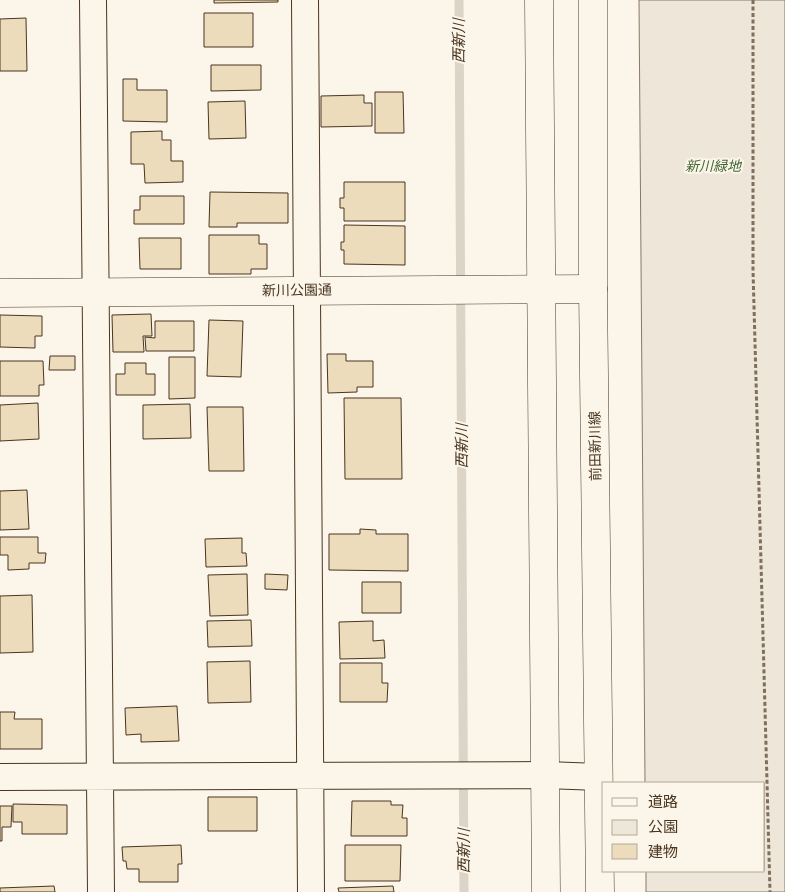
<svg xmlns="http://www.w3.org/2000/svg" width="785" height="892" font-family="Bitter,'Noto Sans JP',serif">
	<rect width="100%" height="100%" fill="#fbf6e9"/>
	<path fill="#ede6d9" stroke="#887966" d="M 639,0 L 785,0 L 785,892 L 646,892 L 646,871 L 764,871 L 764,783 L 645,783 Z"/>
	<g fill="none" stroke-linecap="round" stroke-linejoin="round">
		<path stroke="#dcd4c6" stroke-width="9" d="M 459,0 L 464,892"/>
	</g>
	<path fill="#ecdcbc" stroke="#4a3520" d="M 214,0 L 278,0 L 278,2 L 214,3 Z
		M 204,13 L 253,13 L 253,47 L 204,47 Z
		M 26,18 L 27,71 L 0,71 L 0,19 Z
		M 211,65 L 261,65 L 261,90 L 211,91 Z
		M 123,79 L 137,79 L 137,90 L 167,90 L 167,122 L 123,121 Z
		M 375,92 L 403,92 L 404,133 L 375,133 Z
		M 364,95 L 364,103 L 372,103 L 372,126 L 321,127 L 321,96 Z
		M 245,101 L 246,138 L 209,139 L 208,102 Z
		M 162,131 L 162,140 L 171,140 L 171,161 L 183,161 L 183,182 L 145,183 L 144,164 L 131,164 L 131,132 Z
		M 344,182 L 405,182 L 405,221 L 344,221 L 344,208 L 340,208 L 340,198 L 344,198 Z
		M 210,192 L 288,193 L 288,223 L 237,223 L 237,227 L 209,227 Z
		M 140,196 L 184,196 L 184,224 L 134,224 L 134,210 L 140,210 Z
		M 344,225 L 405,226 L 405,265 L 344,264 L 344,250 L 341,250 L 341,242 L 344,242 Z
		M 209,235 L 259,235 L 259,244 L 267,244 L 267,269 L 251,269 L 251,274 L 209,274 Z
		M 139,238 L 181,238 L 181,269 L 140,269 Z
		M 151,314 L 152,336 L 143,336 L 144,352 L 113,352 L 112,315 Z
		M 0,315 L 42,316 L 42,336 L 35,336 L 35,348 L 0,347 Z
		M 209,320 L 243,321 L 241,377 L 207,376 Z
		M 155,321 L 194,321 L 194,351 L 146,351 L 145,337 L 155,338 Z
		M 327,354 L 346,354 L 346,361 L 373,361 L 373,387 L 357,387 L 357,392 L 328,393 Z
		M 50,356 L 75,356 L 75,370 L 49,370 Z
		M 169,357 L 195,357 L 195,398 L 169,399 Z
		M 0,361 L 43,361 L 44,385 L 39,385 L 39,396 L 0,396 Z
		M 125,363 L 146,363 L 146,374 L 155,374 L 155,395 L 116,395 L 116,374 L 125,374 Z
		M 344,398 L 401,398 L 402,479 L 345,479 Z
		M 38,403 L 39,439 L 0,441 L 0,405 Z
		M 190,404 L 191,438 L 143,439 L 143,405 Z
		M 207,407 L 243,407 L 244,471 L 209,471 Z
		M 27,490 L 29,529 L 0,530 L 0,491 Z
		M 360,529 L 376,530 L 376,534 L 408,534 L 408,571 L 329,570 L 329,534 L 360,534 Z
		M 0,537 L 38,537 L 38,553 L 46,553 L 45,563 L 29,563 L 29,569 L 8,570 L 8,555 L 0,555 Z
		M 242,538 L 242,553 L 246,553 L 247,566 L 206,567 L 205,539 Z
		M 247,574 L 248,615 L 210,616 L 208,575 Z
		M 265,574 L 288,575 L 287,590 L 265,589 Z
		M 362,582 L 401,582 L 401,613 L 362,613 Z
		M 32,595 L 33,652 L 0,653 L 0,596 Z
		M 251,620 L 252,646 L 208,647 L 207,621 Z
		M 373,621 L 373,641 L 384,640 L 385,658 L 340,659 L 339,622 Z
		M 250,661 L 251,702 L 208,703 L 207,662 Z
		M 340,663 L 382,663 L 382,683 L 388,683 L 387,702 L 340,702 Z
		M 177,706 L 179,741 L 141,742 L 141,734 L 126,735 L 125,708 Z
		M 0,712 L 15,712 L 14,719 L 42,719 L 42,749 L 0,749 Z
		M 208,797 L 257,797 L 257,831 L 208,831 Z
		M 352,801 L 391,801 L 391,805 L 403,805 L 402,818 L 407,818 L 407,836 L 351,836 Z
		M 13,804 L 67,805 L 67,834 L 22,834 L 22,822 L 13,822 Z
		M 0,806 L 12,806 L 11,827 L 2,827 L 2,841 L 0,841 Z
		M 181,845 L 182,864 L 178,864 L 178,882 L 139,882 L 139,869 L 127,869 L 126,861 L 123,861 L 122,847 Z
		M 345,845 L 401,845 L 400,881 L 345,881 Z
		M 54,886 L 55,892 L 0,892 L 0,888 Z
		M 393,886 L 394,892 L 339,892 L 338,888 Z"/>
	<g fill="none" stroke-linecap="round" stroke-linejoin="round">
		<defs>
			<path id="minor" d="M 93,0 L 101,892
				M 305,0 L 311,892
				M 0,777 L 546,775 L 599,777"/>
			<path id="tertiary" d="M 0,293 L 593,289"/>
			<path id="primary" d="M 539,0 L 546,892
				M 593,0 L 593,289 L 600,892"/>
		</defs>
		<use href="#minor" stroke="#4a3520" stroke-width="28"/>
		<use href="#tertiary" stroke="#4a3520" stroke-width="29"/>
		<use href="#primary" stroke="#4a3520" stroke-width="29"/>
		<path stroke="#7f6f5c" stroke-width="3" stroke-dasharray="4 2.5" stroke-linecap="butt" d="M 753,0 L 753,270 L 770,892"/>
		<use href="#minor" stroke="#fbf6e9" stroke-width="26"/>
		<use href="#tertiary" stroke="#fbf6e9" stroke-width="28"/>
		<use href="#primary" stroke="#fbf6e9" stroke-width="28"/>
	</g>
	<g text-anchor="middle" stroke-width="4" stroke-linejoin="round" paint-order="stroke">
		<g font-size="14" font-style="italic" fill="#436837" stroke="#fbf6e9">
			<text x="713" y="171">新川緑地</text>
		</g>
		<g font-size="14" fill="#4a3520" stroke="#fbf6e9">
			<text transform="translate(297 290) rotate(-1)" y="5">新川公園通</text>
			<text transform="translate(595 446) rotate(-91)" y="5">前田新川線</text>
		</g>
		<g font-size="15" font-style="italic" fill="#4a3520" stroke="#fbf6e9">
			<text transform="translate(459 41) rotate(-90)" y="5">西新川</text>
			<text transform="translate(462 446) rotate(-90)" y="5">西新川</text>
			<text transform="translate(464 851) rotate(-90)" y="5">西新川</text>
		</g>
	</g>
	<rect x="602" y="782" width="162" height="90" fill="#fbf6e9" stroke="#b4a999"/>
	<rect x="612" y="798" width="25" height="8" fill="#fbf6e9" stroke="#b4a999"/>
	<text x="648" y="807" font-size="15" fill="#4a3520">道路</text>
	<rect x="612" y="820" width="25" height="15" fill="#ede6d9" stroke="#b4a999"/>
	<text x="648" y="832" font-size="15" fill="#4a3520">公園</text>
	<rect x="612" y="844" width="25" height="15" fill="#ecdcbc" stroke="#b4a999"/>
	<text x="648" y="857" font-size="15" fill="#4a3520">建物</text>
</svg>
